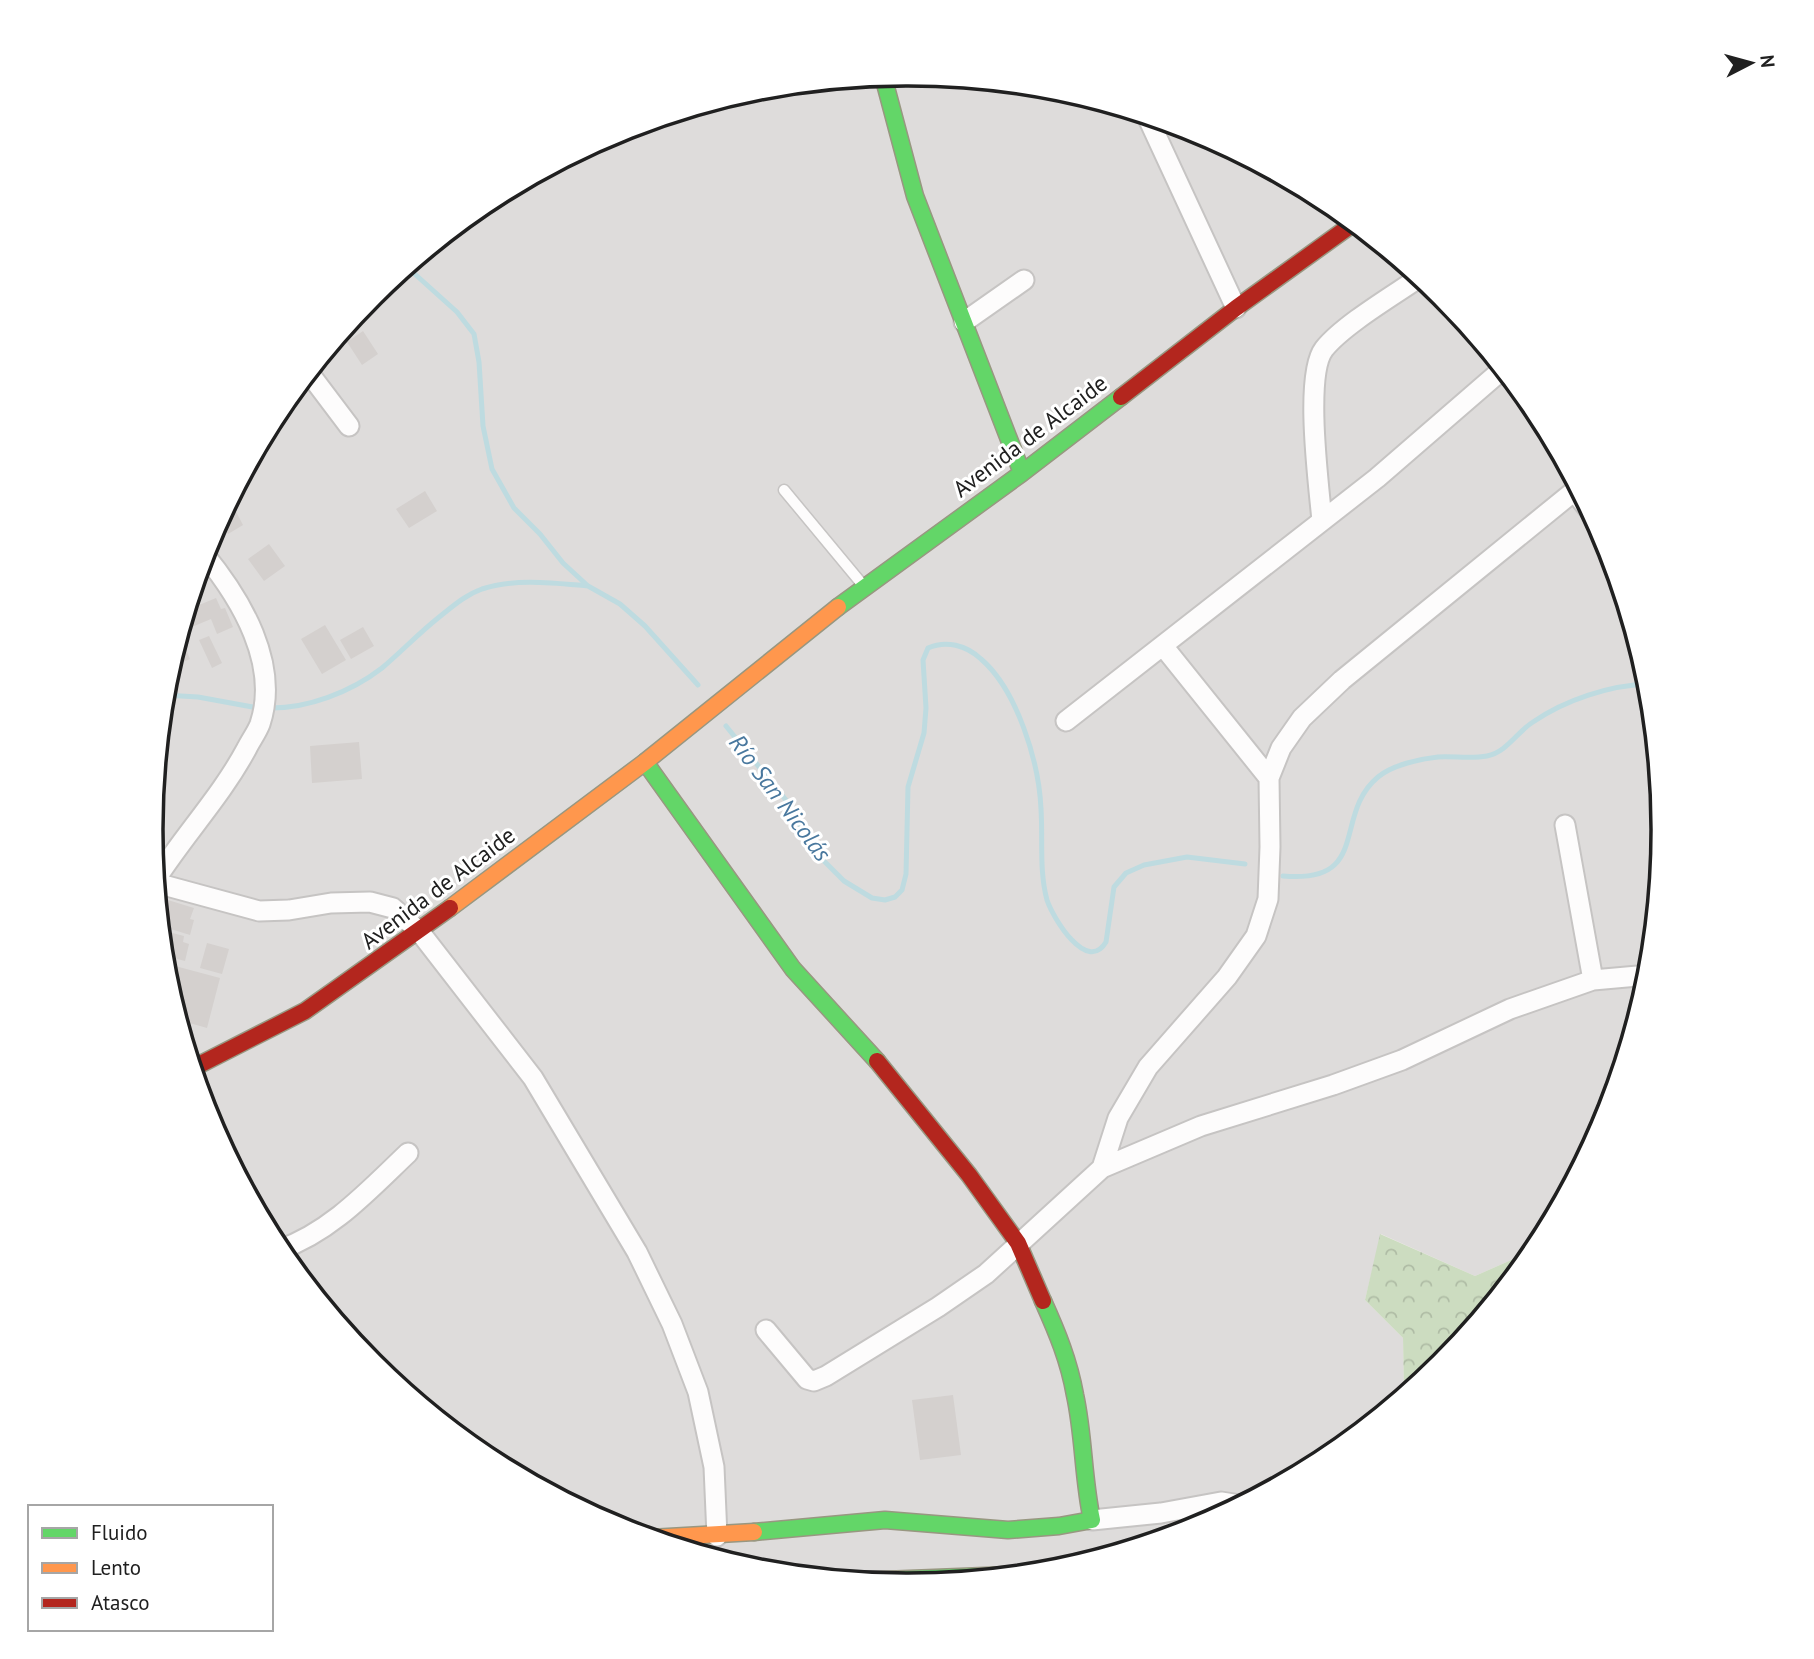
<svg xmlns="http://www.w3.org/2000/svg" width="1814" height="1659" font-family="'PT Sans',sans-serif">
	<defs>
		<pattern id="forest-crowns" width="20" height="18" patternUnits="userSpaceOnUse" patternTransform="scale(1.75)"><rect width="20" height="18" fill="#ccdcc0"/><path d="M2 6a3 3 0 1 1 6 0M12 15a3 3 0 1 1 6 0" fill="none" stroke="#afbca5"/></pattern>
	</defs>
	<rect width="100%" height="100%" fill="#efece9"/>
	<path fill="#dedcdb" d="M 907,74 L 1055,88 L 1197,131 L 1327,201 L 1442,295 L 1536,410 L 1606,541 L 1649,682 L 1663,830 L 1648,977 L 1605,1119 L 1536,1249 L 1475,1276 L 1381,1234 L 1365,1300 L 1403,1338 L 1404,1395 L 1327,1458 L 1196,1528 L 1054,1571 L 907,1585 L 759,1571 L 617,1528 L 487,1458 L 372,1364 L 278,1249 L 208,1118 L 165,977 L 151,829 L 166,682 L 209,540 L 279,409 L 373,295 L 487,201 L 618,131 L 760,88 Z"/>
	<path fill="url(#forest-crowns)" d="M 1380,1234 L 1475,1276 L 1536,1249 L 1441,1364 L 1404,1395 L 1403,1338 L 1365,1300 Z"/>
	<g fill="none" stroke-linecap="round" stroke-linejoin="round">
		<path stroke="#bedbe0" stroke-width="5" d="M 407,267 L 457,312 L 474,334 L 479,362 L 483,426 L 492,469 L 514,508 L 540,534 L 563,563 L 588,586 L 620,604 L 645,626 L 698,685
			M 164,695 L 198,697 L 258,708
			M 268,708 C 307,709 351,692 382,668 C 401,652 418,634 438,618 C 452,607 465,595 482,589 C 516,578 554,583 588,586
			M 726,726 L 790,805 L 812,849 L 844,881 L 872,898 L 885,900 L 895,897 L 902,890 L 906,874 L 908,787 L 924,733 L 926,708 L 923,660 L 928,648 C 946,640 966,645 981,659 C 1017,690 1039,762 1041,809 C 1043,839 1039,871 1047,900 C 1053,918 1087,974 1106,942 L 1114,887 L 1126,873 L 1144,865 L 1187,857 L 1245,864
			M 1283,876 C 1372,884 1332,815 1378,777 C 1392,765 1420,759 1438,757 C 1454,756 1471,759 1487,756 C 1507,752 1517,732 1533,722 C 1565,700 1610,685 1649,684"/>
	</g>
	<path fill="#d4d0ce" d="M 354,317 L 359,324 L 337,339 Z
		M 363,331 L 378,354 L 362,365 L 347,342 Z
		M 425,491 L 437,511 L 409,528 L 396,509 Z
		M 230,500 L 243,525 L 228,534 L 220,519 Z
		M 217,525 L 222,535 L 208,543 L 209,540 Z
		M 269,544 L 285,566 L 264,581 L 248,559 Z
		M 216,598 L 221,609 L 225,608 L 233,627 L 217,634 L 211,619 L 187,629 L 184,621 L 187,610 Z
		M 325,625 L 346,660 L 322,674 L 301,639 Z
		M 363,627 L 374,646 L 351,659 L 340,640 Z
		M 180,635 L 190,659 L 174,666 L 172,661 Z
		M 209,636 L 222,663 L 212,668 L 199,640 Z
		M 359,742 L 362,779 L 312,783 L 310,746 Z
		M 158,897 L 194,908 L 190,919 L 194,920 L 190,935 L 161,926 Z
		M 161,930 L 184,936 L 183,942 L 189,944 L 185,961 L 163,955 Z
		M 207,943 L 229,949 L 222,974 L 200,968 Z
		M 164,963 L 220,978 L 207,1028 L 179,1020 L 165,977 Z
		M 953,1395 L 961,1455 L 920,1460 L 912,1400 Z"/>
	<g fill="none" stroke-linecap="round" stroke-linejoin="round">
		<defs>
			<path id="lane" d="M 784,490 L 862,584"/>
			<path id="street" d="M 1147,116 L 1236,308
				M 964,322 L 1024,280
				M 309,373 L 349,426
				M 1574,491 L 1590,511
				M 1322,521 C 1319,486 1304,375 1324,349 C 1343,325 1394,295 1420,277
				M 1163,646 L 1269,778
				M 1066,721 L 1377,478 L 1503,369
				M 1565,825 L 1593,980
				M 156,879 C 185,834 222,795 247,748 C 251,740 257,732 260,724 C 280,664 241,599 204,554
				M 156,883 L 259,911 L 289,910 L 331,903 L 370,902 L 393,908 L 419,931 L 533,1078 L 637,1252 L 672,1324 L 698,1392 L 714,1467 L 717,1536
				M 1102,1168 L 1201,1126 L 1333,1085 L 1402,1060 L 1510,1009 L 1593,980 L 1649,975
				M 279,1250 C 331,1232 369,1190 408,1153
				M 766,1330 L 807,1379 L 814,1381 L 826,1376 L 938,1307 L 986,1274 L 1102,1168 L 1118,1118 L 1148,1067 L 1227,977 L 1256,936 L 1268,899 L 1270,847 L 1269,778 L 1281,748 L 1302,718 L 1342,680 L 1578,488
				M 1092,1520 L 1161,1513 L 1221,1502 L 1240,1505"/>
			<path id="fast" d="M 883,76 L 915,196 L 1022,473
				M 838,607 L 1022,473 L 1121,397
				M 645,762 L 793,969 L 877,1061
				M 754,1532 L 885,1520 L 1008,1530 L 1059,1526 L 1092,1520 C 1083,1479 1084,1436 1075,1395 C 1069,1361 1057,1332 1043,1301
				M 859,1581 L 1010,1575"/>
			<path id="slow" d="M 450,908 L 645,762 L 838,607
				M 651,1538 L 754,1532"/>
			<path id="jam" d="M 1121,397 L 1236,308 L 1354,223
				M 877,1061 L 969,1175 L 1018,1243 L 1043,1301
				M 193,1068 L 305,1011 L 450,908"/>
		</defs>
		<use href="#lane" stroke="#c6c4c3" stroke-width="13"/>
		<use href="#street" stroke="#c6c4c3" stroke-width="23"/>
		<use href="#fast" stroke="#989781" stroke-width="19"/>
		<use href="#slow" stroke="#989781" stroke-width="19"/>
		<use href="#jam" stroke="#989781" stroke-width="19"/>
		<use href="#lane" stroke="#fdfcfc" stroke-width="10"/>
		<use href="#street" stroke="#fdfcfc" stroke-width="19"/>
		<use href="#fast" stroke="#63d668" stroke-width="16"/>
		<use href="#slow" stroke="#ff974d" stroke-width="16"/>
		<use href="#jam" stroke="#b3261e" stroke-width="16"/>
	</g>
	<g text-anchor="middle" stroke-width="6" stroke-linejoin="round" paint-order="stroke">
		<g font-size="23" fill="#202020" stroke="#fff">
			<text transform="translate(1030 436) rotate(-37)" y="8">Avenida de Alcaide</text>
			<text transform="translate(438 888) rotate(-37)" y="8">Avenida de Alcaide</text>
		</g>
		<g font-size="24" font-style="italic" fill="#49789e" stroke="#fff">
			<text transform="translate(780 798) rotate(53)" y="8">Río San Nicolás</text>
		</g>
	</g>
	<path d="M0 0H1814V1659H0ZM906 86H908A743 743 0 0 1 1651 829V830A743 743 0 0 1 908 1573H906A743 743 0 0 1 163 830V829A743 743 0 0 1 906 86Z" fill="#fff" fill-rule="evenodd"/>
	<path fill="none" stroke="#202020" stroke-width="3.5" d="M906 86H908A743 743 0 0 1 1651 829V830A743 743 0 0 1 908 1573H906A743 743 0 0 1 163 830V829A743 743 0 0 1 906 86Z"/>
	<rect x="28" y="1505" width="245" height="126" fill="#ffffff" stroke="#a6a6a6" stroke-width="2"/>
	<rect x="42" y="1528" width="35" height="10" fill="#63d668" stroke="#a6a6a6" stroke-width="2"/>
	<text x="91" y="1540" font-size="21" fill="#202020">Fluido</text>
	<rect x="42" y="1563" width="35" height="10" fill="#ff974d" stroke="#a6a6a6" stroke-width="2"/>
	<text x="91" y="1575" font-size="21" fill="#202020">Lento</text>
	<rect x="42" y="1598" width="35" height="10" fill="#b3261e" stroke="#a6a6a6" stroke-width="2"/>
	<text x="91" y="1610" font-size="21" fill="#202020">Atasco</text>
	<g transform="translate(1751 63) rotate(84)" stroke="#ffffff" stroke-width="5" paint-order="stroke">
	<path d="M0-5L12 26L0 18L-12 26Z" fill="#202020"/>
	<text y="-10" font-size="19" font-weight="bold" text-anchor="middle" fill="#202020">N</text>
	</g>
</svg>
